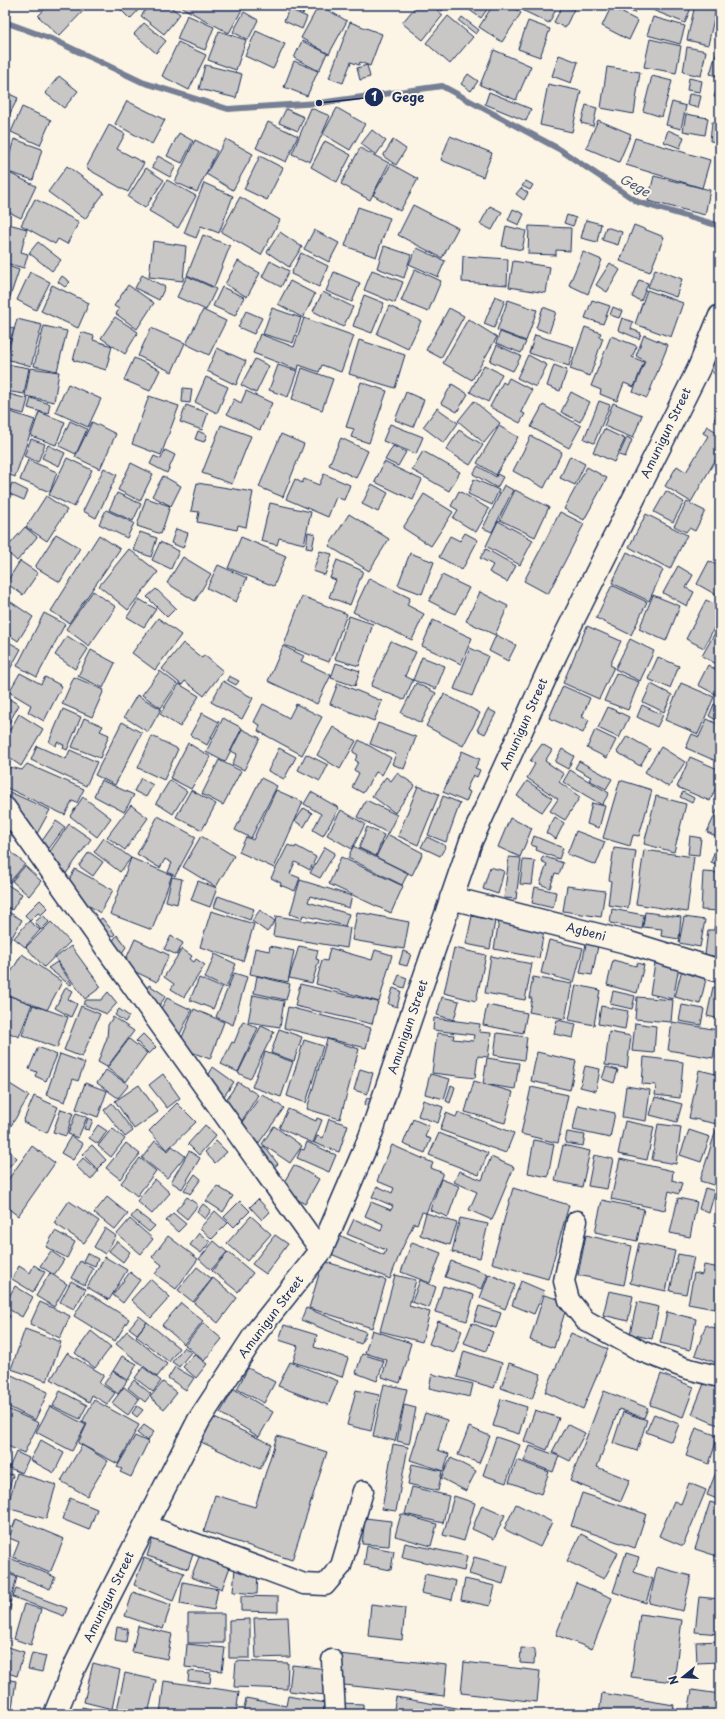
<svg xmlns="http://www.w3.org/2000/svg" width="725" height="1719" font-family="'Playpen Sans',sans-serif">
	<rect width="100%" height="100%" fill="#fcf5e5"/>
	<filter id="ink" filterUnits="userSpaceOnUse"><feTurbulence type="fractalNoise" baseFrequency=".025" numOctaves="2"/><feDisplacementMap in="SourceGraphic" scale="8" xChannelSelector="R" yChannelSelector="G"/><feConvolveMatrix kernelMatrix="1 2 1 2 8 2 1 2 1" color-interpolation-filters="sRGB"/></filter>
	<g filter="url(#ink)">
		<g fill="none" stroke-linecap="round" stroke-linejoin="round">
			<path stroke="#767f94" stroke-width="6" d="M 5,22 L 54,40 L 142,82 L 228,109 L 319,103 L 442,86 L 559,149 L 638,202 L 720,226"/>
		</g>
		<path fill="#c8c7c6" stroke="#1b2f5e" d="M 49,5 L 89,5 L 59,36 L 38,16 Z
			M 116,5 L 143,5 L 130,19 Z
			M 149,5 L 168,5 L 180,14 L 164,34 L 141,16 Z
			M 184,5 L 242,5 L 244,6 L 229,33 L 183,8 Z
			M 290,5 L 309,5 L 303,14 Z
			M 319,5 L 347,21 L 329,54 L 301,38 Z
			M 417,5 L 431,5 L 443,15 L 423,40 L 402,23 Z
			M 433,5 L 447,5 L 442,11 Z
			M 462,5 L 490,5 L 481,18 Z
			M 493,5 L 510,5 L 521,13 L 502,42 L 479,27 Z
			M 527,5 L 544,5 L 555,11 L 549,23 L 524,11 Z
			M 563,5 L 567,5 L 574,9 L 565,28 L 554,22 Z
			M 621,5 L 639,5 L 634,13 Z
			M 646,5 L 692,5 L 685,23 L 645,7 Z
			M 695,5 L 716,10 L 708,45 L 687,40 Z
			M 611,7 L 638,21 L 629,40 L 602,26 Z
			M 289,9 L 307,17 L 302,29 L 284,21 Z
			M 244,12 L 258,20 L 248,40 L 233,32 Z
			M 187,15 L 214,27 L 205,50 L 177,39 Z
			M 448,16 L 473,37 L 450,64 L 426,43 Z
			M 462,17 L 479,30 L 476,34 L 459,21 Z
			M 653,17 L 685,26 L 680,44 L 647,35 Z
			M 528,21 L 550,29 L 540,57 L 518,49 Z
			M 350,22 L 382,34 L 370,66 L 360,62 L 359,65 L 351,62 L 343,83 L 329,78 Z
			M 144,23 L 166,41 L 156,53 L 134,34 Z
			M 219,31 L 246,40 L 236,70 L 208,60 Z
			M 256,31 L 285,44 L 273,69 L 245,56 Z
			M 650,39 L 681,46 L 676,73 L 644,67 Z
			M 302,41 L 327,53 L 319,71 L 294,58 Z
			M 178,42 L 206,55 L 189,90 L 162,76 Z
			M 687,47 L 706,51 L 701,76 L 683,72 Z
			M 718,47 L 720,47 L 720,77 L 710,74 Z
			M 494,50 L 531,66 L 516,100 L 480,85 Z
			M 559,55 L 578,62 L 571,83 L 552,76 Z
			M 294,61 L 318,71 L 307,96 L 284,87 Z
			M 205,65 L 242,74 L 236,98 L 199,89 Z
			M 367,65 L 370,77 L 360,80 L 357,68 Z
			M 607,67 L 640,72 L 634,114 L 601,108 Z
			M 468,74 L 478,81 L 471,91 L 461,84 Z
			M 59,76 L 78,91 L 64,108 L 45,93 Z
			M 652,76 L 672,81 L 662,117 L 643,111 Z
			M 689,78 L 702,81 L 700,92 L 687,90 Z
			M 548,84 L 581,91 L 572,132 L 540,125 Z
			M 718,85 L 720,86 L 720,99 L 714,97 Z
			M 5,92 L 18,98 L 5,123 Z
			M 489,92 L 531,109 L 526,121 L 485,104 Z
			M 689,94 L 701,96 L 698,108 L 687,105 Z
			M 127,101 L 165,120 L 152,144 L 115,124 Z
			M 672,102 L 686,106 L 681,129 L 666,125 Z
			M 586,105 L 597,108 L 593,126 L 581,123 Z
			M 22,107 L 51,120 L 40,145 L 11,132 Z
			M 311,108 L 330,116 L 310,162 L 292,154 Z
			M 337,108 L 365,124 L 350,150 L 323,134 Z
			M 286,109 L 304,117 L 298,131 L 279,123 Z
			M 686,114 L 708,118 L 705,135 L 683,131 Z
			M 598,120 L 631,134 L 619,162 L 586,148 Z
			M 268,122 L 298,136 L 286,162 L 256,148 Z
			M 712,122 L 720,123 L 720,142 L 710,141 Z
			M 109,125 L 125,134 L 117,149 L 144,163 L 128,192 L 86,168 Z
			M 372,130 L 386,141 L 376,155 L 361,144 Z
			M 668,130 L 684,137 L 680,148 L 664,142 Z
			M 179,133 L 193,141 L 182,163 L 167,156 Z
			M 450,136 L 492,153 L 483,177 L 441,160 Z
			M 635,138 L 710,160 L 702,188 L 626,165 Z
			M 14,139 L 42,149 L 33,180 L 5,171 Z
			M 226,139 L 253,154 L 233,190 L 206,174 Z
			M 195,140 L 217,151 L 197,192 L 175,182 Z
			M 393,140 L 406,149 L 396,165 L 383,156 Z
			M 325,141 L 351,155 L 337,182 L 311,167 Z
			M 360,148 L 389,163 L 370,200 L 341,184 Z
			M 158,156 L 176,166 L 170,177 L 152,167 Z
			M 260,156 L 283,168 L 267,200 L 244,189 Z
			M 391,164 L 418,179 L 400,211 L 373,195 Z
			M 67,166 L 104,193 L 85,219 L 48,192 Z
			M 146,168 L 164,180 L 145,208 L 128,197 Z
			M 7,172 L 36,186 L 21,218 L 5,210 L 5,177 Z
			M 654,176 L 710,190 L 705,215 L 648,201 Z
			M 167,180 L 196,196 L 178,228 L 149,211 Z
			M 526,181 L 533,185 L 530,190 L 522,186 Z
			M 204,183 L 233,196 L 219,233 L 201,226 L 196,238 L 184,233 Z
			M 521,188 L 528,193 L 524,200 L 516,194 Z
			M 240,197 L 280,220 L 261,255 L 221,232 Z
			M 35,199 L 79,222 L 67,244 L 58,239 L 55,244 L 21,225 Z
			M 413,205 L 458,228 L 442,258 L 398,235 Z
			M 490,206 L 502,212 L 492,230 L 480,224 Z
			M 358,207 L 390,218 L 376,257 L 345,246 Z
			M 513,209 L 524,214 L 519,225 L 508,220 Z
			M 567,215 L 576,218 L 573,226 L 564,223 Z
			M 586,220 L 601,224 L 597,242 L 581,238 Z
			M 5,223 L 27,229 L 21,252 L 28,254 L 24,268 L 5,263 Z
			M 634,225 L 664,237 L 650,272 L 620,261 Z
			M 506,226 L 526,231 L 522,250 L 502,246 Z
			M 529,226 L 571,228 L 570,251 L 556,250 L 556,255 L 528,254 Z
			M 606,227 L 622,232 L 618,245 L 602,240 Z
			M 314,230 L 339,243 L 329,262 L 304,249 Z
			M 280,232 L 302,247 L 289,267 L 267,252 Z
			M 203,235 L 230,246 L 214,287 L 187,275 Z
			M 153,241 L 186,246 L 183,281 L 149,277 Z
			M 38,242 L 61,260 L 52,271 L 29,253 Z
			M 384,246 L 411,255 L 404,278 L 377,268 Z
			M 417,248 L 445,261 L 438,277 L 409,264 Z
			M 583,252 L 602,260 L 588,294 L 569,285 Z
			M 301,253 L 328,266 L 319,287 L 291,274 Z
			M 463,256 L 508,259 L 507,285 L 462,282 Z
			M 238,261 L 260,273 L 247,297 L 225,284 Z
			M 270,261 L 289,271 L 281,287 L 262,277 Z
			M 513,261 L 550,267 L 546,293 L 509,287 Z
			M 610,263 L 620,270 L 607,292 L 596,285 Z
			M 5,265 L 19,270 L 10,297 L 5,295 Z
			M 415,269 L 441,281 L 428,312 L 401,301 Z
			M 655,269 L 682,279 L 676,297 L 648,287 Z
			M 372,270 L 403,282 L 395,303 L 364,290 Z
			M 30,272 L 50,282 L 36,310 L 17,300 Z
			M 334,272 L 360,283 L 352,302 L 326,291 Z
			M 142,275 L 165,287 L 159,300 L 135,288 Z
			M 62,276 L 70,282 L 65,287 L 58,282 Z
			M 187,276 L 216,289 L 206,310 L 177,297 Z
			M 639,280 L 648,283 L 641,301 L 632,297 Z
			M 290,281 L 315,294 L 303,318 L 278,304 Z
			M 52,285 L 89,303 L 78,328 L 41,311 Z
			M 128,285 L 154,303 L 137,329 L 116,314 L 119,309 L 114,306 Z
			M 222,287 L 244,297 L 235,316 L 213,306 Z
			M 647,290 L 683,303 L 671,337 L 635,324 Z
			M 323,292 L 353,307 L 343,327 L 313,311 Z
			M 364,295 L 384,303 L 372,333 L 353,326 Z
			M 495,296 L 505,300 L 494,328 L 484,324 Z
			M 508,300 L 537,310 L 526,341 L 497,330 Z
			M 592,300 L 610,306 L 603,324 L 585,318 Z
			M 389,306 L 421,321 L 408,349 L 377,334 Z
			M 543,307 L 556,312 L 549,333 L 536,328 Z
			M 613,307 L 622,311 L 619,318 L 610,315 Z
			M 272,308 L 301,318 L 293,343 L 263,334 Z
			M 449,308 L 464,316 L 441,358 L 426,350 Z
			M 203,310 L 226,321 L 209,355 L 186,344 Z
			M 246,311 L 262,318 L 254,334 L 238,327 Z
			M 115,317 L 138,332 L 125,354 L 101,338 Z
			M 304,318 L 354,336 L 341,372 L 322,365 L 319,372 L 299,365 L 298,370 L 253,353 L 260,334 L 294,347 Z
			M 622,318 L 633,322 L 631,329 L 641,333 L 639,339 L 618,330 Z
			M 17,319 L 42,325 L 31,366 L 6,359 Z
			M 468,319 L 497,337 L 472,380 L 443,363 Z
			M 5,325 L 14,329 L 5,353 Z
			M 44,326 L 67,331 L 57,371 L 34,366 Z
			M 585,327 L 601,333 L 599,337 L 603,338 L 590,376 L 570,369 Z
			M 151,328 L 185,343 L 172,372 L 138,356 Z
			M 81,332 L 94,336 L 93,340 L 112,346 L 106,370 L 73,360 Z
			M 500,332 L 526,342 L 521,353 L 496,343 Z
			M 535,335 L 574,347 L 569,366 L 529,353 Z
			M 644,335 L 668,345 L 647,398 L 633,392 L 645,361 L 636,356 Z
			M 611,336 L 637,346 L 632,357 L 644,362 L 634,387 L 624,383 L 617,401 L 600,394 L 601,390 L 591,386 Z
			M 359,340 L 405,355 L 395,388 L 349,374 Z
			M 497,345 L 521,356 L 513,371 L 490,361 Z
			M 217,348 L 246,361 L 236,385 L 207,371 Z
			M 528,355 L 547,365 L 536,387 L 517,378 Z
			M 720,355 L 720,379 L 708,368 Z
			M 134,358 L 160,370 L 150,391 L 124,380 Z
			M 255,359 L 269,366 L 256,393 L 241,385 Z
			M 7,364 L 29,368 L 24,394 L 5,391 Z
			M 278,365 L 297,371 L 288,397 L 269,390 Z
			M 484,365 L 502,374 L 488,402 L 470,392 Z
			M 554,365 L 567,370 L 560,391 L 547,386 Z
			M 30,368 L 59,372 L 54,402 L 25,396 Z
			M 302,368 L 333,379 L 322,410 L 292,399 Z
			M 206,377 L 228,387 L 217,413 L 195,402 Z
			M 509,378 L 532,390 L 521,412 L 525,414 L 520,423 L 490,407 L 503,382 L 506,384 Z
			M 361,382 L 387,391 L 369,443 L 351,437 L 354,429 L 346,427 Z
			M 68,384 L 101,399 L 88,427 L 55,412 Z
			M 452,384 L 468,394 L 457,412 L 441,403 Z
			M 183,388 L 192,389 L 190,403 L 182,402 Z
			M 246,391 L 272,403 L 260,430 L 227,414 L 234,399 L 241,403 Z
			M 406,392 L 424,400 L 413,427 L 395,420 Z
			M 571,392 L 590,402 L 580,422 L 561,412 Z
			M 5,393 L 28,399 L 24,414 L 5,409 Z
			M 149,396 L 179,406 L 161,455 L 132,444 Z
			M 31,398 L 50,404 L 48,414 L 28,408 Z
			M 474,401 L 500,423 L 484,443 L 458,421 Z
			M 599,401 L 610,405 L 594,443 L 584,439 Z
			M 613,403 L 642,415 L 633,438 L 604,426 Z
			M 186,405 L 208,413 L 202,430 L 180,422 Z
			M 543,405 L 581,426 L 569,448 L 531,427 Z
			M 437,408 L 458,423 L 444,443 L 423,427 Z
			M 720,408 L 720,423 L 714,420 Z
			M 5,410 L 35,420 L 15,477 L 5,473 Z
			M 39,412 L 65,422 L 56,445 L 31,436 Z
			M 70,421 L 87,429 L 76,454 L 59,446 Z
			M 92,422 L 116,434 L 100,469 L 75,457 Z
			M 390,424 L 423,437 L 416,454 L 383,441 Z
			M 221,425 L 251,436 L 232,484 L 202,473 Z
			M 499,426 L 518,437 L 496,475 L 477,463 Z
			M 707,426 L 720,434 L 720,452 L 691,502 L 665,486 L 677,466 L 686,472 L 708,436 L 703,433 Z
			M 604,429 L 625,439 L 614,462 L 593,452 Z
			M 459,430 L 483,445 L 470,465 L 446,450 Z
			M 198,431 L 207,435 L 204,442 L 195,439 Z
			M 281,434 L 304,444 L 283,497 L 259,487 Z
			M 531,436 L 562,452 L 544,488 L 513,471 Z
			M 627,437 L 632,440 L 625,457 L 619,455 Z
			M 341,438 L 368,451 L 356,478 L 329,465 Z
			M 31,439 L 45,444 L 38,462 L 24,456 Z
			M 48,445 L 65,453 L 59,466 L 42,458 Z
			M 393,446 L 406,452 L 398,466 L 385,460 Z
			M 165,450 L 175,455 L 167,473 L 150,464 L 154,456 L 161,459 Z
			M 423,451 L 460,472 L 449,491 L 412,470 Z
			M 570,456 L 585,464 L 575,485 L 560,478 Z
			M 67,458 L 92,470 L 74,507 L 49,495 Z
			M 28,460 L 57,472 L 50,492 L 20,480 Z
			M 384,462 L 422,480 L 413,500 L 375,482 Z
			M 131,463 L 153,474 L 140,501 L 118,490 Z
			M 478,466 L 496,477 L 497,474 L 503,477 L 497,488 L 473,474 Z
			M 587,467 L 607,478 L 584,520 L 564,509 Z
			M 104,468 L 117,475 L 96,518 L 83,511 Z
			M 324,474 L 350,485 L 344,500 L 336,497 L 328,517 L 286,499 L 295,479 L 302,483 L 304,479 L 319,485 Z
			M 163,476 L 181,486 L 171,506 L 152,496 Z
			M 474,479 L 499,490 L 492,505 L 468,494 Z
			M 12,483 L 28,491 L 24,500 L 8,493 Z
			M 197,483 L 253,492 L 246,527 L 238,525 L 237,530 L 197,522 L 199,512 L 191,511 Z
			M 372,484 L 388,493 L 378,512 L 362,504 Z
			M 504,485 L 513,490 L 492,532 L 483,528 Z
			M 515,490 L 549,507 L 535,537 L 500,520 Z
			M 459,491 L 489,509 L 476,532 L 453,518 L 458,510 L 451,506 Z
			M 666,491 L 684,502 L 673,522 L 654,512 Z
			M 117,493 L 141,504 L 133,521 L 109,510 Z
			M 424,494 L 453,512 L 431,546 L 403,528 Z
			M 46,496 L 67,510 L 47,541 L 26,527 Z
			M 146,498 L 170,506 L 161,534 L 137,526 Z
			M 687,502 L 705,511 L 695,531 L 689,528 L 686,532 L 674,526 Z
			M 270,503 L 311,512 L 304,544 L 279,538 L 277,545 L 261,541 Z
			M 106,510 L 134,523 L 127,538 L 99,524 Z
			M 560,512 L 584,524 L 548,594 L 524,581 Z
			M 349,514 L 389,539 L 369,571 L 329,546 Z
			M 646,514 L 687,535 L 670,569 L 629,547 Z
			M 498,521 L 533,540 L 520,565 L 486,546 Z
			M 25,527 L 37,537 L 17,561 L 5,550 Z
			M 176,529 L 188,533 L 183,548 L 171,543 Z
			M 140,532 L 157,538 L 151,557 L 133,550 Z
			M 308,532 L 315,534 L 312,549 L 306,548 Z
			M 465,533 L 478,540 L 462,570 L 439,557 L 450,536 L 460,541 Z
			M 56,534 L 80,548 L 60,582 L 35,567 Z
			M 99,535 L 120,549 L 69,623 L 51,611 Z
			M 241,537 L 286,556 L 274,586 L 228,568 Z
			M 160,542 L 179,551 L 171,569 L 152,560 Z
			M 129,549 L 158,572 L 128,610 L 99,586 Z
			M 486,549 L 516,566 L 507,582 L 489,572 L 493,565 L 480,558 Z
			M 320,551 L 332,554 L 325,575 L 313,571 Z
			M 627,552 L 663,570 L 649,601 L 612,583 Z
			M 410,553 L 434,562 L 422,594 L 398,585 Z
			M 183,557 L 211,574 L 195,601 L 167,583 Z
			M 337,560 L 363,571 L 350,605 L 329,597 L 336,580 L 330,578 Z
			M 20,561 L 38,573 L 23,595 L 6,583 Z
			M 709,561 L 720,567 L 720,597 L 697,584 Z
			M 218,565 L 247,578 L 236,602 L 207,588 Z
			M 678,566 L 693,575 L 686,588 L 694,592 L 687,606 L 663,593 Z
			M 442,575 L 469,588 L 455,614 L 429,601 Z
			M 369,578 L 410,598 L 407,605 L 424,614 L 412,640 L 353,612 Z
			M 612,585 L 647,602 L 631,635 L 596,618 Z
			M 156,589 L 176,608 L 167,617 L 147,597 Z
			M 93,591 L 116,607 L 89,646 L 66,629 Z
			M 480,592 L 508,606 L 495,635 L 466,621 Z
			M 653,595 L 680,606 L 666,641 L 639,629 Z
			M 302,596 L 347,614 L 329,662 L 284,645 Z
			M 139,599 L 156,609 L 144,627 L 127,617 Z
			M 706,600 L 720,607 L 720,616 L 704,648 L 686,639 Z
			M 11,602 L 33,617 L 18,641 L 5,632 L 5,611 Z
			M 44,613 L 65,624 L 37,677 L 17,666 Z
			M 349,616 L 373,624 L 359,666 L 335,659 Z
			M 158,618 L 181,635 L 155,670 L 132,653 Z
			M 433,620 L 472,638 L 461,664 L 422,646 Z
			M 587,626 L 621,641 L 610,665 L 614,667 L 599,699 L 563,683 Z
			M 717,629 L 720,631 L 720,666 L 702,656 Z
			M 496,635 L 516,645 L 508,661 L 489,651 Z
			M 67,636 L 88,649 L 75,669 L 55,655 Z
			M 630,639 L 654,651 L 640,681 L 615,669 Z
			M 5,640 L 21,649 L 10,669 L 5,667 Z
			M 391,641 L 416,652 L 405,676 L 413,680 L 404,700 L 371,686 Z
			M 183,643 L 202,658 L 204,655 L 223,671 L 204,696 L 185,681 L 182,685 L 162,669 Z
			M 283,646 L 304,656 L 301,661 L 331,675 L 317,704 L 268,681 Z
			M 470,648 L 488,656 L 472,696 L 454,689 Z
			M 91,650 L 115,663 L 103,688 L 78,676 Z
			M 422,657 L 445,666 L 436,689 L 413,680 Z
			M 658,657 L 679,666 L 670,688 L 648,679 Z
			M 336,663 L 360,671 L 355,686 L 331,678 Z
			M 708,665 L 720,672 L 720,688 L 717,695 L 698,685 Z
			M 5,668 L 10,672 L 5,681 Z
			M 160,671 L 177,684 L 161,708 L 142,695 Z
			M 20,673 L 41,684 L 45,677 L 62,686 L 44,721 L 28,712 L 31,705 L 9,692 Z
			M 616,673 L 639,682 L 628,710 L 604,701 Z
			M 229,676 L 239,681 L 236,685 L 227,680 Z
			M 74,677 L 104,690 L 92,717 L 62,704 Z
			M 223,681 L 253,698 L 242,719 L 211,702 Z
			M 338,683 L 382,701 L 374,721 L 330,704 Z
			M 416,683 L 436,693 L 421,723 L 401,713 Z
			M 681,683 L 714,697 L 698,734 L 665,720 Z
			M 179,684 L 199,696 L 180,727 L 160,714 Z
			M 651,684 L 672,695 L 664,712 L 643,702 Z
			M 563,686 L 590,698 L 582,717 L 589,720 L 583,733 L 549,718 Z
			M 444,694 L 480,713 L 463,746 L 426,726 Z
			M 137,695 L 161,709 L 148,732 L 124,717 Z
			M 5,696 L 19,705 L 7,726 L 5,724 Z
			M 263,704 L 289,718 L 296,704 L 322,717 L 302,755 L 258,731 L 260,725 L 254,722 Z
			M 714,704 L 720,707 L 720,722 L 709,716 Z
			M 642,705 L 663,715 L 657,727 L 637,717 Z
			M 608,707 L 629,717 L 619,738 L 598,728 Z
			M 63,709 L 81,717 L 67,750 L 63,748 L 64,745 L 57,742 L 56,746 L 49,742 Z
			M 488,709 L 496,713 L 485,734 L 477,730 Z
			M 202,713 L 219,722 L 207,745 L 190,735 Z
			M 19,714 L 43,729 L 21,766 L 5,755 L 5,727 L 10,730 Z
			M 84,718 L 103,726 L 100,731 L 109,735 L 100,758 L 72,747 Z
			M 223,718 L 242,728 L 225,762 L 206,752 Z
			M 707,719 L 720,725 L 720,752 L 716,761 L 686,748 L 692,734 L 699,737 Z
			M 122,722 L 142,733 L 115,785 L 95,775 Z
			M 378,723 L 416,737 L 404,769 L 392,764 L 396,754 L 370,744 Z
			M 333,727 L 356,741 L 340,769 L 317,755 Z
			M 242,729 L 260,738 L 244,770 L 232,764 L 237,754 L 231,751 Z
			M 595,730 L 616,740 L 607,758 L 587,748 Z
			M 152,736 L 178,749 L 164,780 L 138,768 Z
			M 627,736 L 650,749 L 640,766 L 617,752 Z
			M 359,740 L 391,758 L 382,775 L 376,772 L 363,793 L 352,787 L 359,773 L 354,770 L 358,762 L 355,760 L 358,755 L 353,752 Z
			M 188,743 L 211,757 L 191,789 L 170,778 Z
			M 542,744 L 552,750 L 545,761 L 564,774 L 559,782 L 580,797 L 565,820 L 550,811 L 558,799 L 527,778 L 535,764 L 530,761 Z
			M 37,746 L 66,759 L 70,750 L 97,762 L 86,786 L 31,760 Z
			M 661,747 L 685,762 L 669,787 L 645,772 Z
			M 279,748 L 296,757 L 284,779 L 268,771 Z
			M 562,749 L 574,756 L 568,769 L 555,762 Z
			M 462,751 L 480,759 L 475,768 L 480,770 L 477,777 L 473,775 L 466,790 L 470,792 L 466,802 L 443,792 Z
			M 306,754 L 328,765 L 320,781 L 298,770 Z
			M 690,757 L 720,770 L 720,778 L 710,801 L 677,787 Z
			M 219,760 L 241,771 L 223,805 L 202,794 Z
			M 579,761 L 612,779 L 606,789 L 589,780 L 591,777 L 575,768 Z
			M 27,764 L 84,789 L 77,803 L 72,801 L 65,815 L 5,787 L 5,774 L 10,767 L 22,770 Z
			M 570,770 L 609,793 L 602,805 L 563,782 Z
			M 397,773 L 415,785 L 395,813 L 372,796 L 386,777 L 391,781 Z
			M 141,778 L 153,785 L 146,797 L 134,791 Z
			M 261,778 L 277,786 L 251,838 L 235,830 Z
			M 101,780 L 134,795 L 124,812 L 94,796 Z
			M 170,780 L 187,791 L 173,814 L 156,803 Z
			M 620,780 L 652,790 L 639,836 L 633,835 L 630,846 L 603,838 Z
			M 527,781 L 552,798 L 542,812 L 517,796 Z
			M 418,786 L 439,794 L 418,845 L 398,836 Z
			M 5,790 L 50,810 L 33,841 L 5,804 Z
			M 191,790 L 216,804 L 202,830 L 176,817 Z
			M 276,790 L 303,802 L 274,868 L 239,852 L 246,837 L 253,840 Z
			M 311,792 L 339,808 L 323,836 L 313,830 L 321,814 L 304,804 Z
			M 683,792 L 694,798 L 692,803 L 680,797 Z
			M 443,796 L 460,803 L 446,842 L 428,835 Z
			M 656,796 L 686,804 L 674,852 L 644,844 Z
			M 83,797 L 111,818 L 97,837 L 70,816 Z
			M 366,800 L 397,815 L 388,833 L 357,817 Z
			M 592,803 L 605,806 L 599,828 L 587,824 Z
			M 720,804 L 720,838 L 707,832 Z
			M 131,805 L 148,818 L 125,850 L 107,837 Z
			M 304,808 L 312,813 L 304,827 L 295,821 Z
			M 341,810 L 365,824 L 352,849 L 327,835 Z
			M 158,816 L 196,837 L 175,876 L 168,872 L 172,863 L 165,859 L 160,868 L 137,854 Z
			M 555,817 L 564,823 L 556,839 L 546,833 Z
			M 510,818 L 532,828 L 520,857 L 498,847 Z
			M 56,821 L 65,827 L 45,854 L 37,848 Z
			M 69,824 L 91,839 L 65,875 L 44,860 Z
			M 367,827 L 384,835 L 376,856 L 359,848 Z
			M 576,831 L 605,842 L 596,865 L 567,854 Z
			M 387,834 L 423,853 L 412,875 L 376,857 Z
			M 201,836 L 234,856 L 216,887 L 183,867 Z
			M 534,836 L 563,848 L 559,859 L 536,850 L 537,847 L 531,845 Z
			M 690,836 L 701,838 L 699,855 L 688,854 Z
			M 427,837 L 446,846 L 440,856 L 421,847 Z
			M 104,838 L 131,858 L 120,872 L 94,852 Z
			M 718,841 L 720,842 L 720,866 L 711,862 Z
			M 288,845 L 295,848 L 296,846 L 316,857 L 310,870 L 295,862 L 290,874 L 300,878 L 295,891 L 280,885 L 281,883 L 271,878 Z
			M 353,846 L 408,873 L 402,885 L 348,858 Z
			M 325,847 L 335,853 L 320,878 L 310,873 Z
			M 614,848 L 636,851 L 628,908 L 608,905 L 611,881 L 609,880 Z
			M 644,850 L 694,857 L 687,912 L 636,904 Z
			M 10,851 L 25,864 L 9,883 L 5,880 L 5,857 Z
			M 89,852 L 103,862 L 93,876 L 79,866 Z
			M 543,856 L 563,863 L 559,874 L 555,873 L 550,888 L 540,884 L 547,864 L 541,861 Z
			M 341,857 L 403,886 L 391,913 L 329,884 Z
			M 509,857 L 521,858 L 516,899 L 504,898 Z
			M 131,858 L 172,875 L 152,930 L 110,914 Z
			M 523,860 L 535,861 L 532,885 L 520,884 Z
			M 25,866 L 41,881 L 29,896 L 12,881 Z
			M 490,867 L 504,871 L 498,894 L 483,889 Z
			M 75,869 L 113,890 L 100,913 L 64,889 Z
			M 703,872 L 720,873 L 720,911 L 701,910 Z
			M 172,877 L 182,879 L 177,904 L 166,901 Z
			M 300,880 L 352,896 L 349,908 L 310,896 L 308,902 L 349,914 L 345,926 L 303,915 L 302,918 L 290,914 Z
			M 198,881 L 217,888 L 210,907 L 191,900 Z
			M 5,883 L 22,894 L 12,910 L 5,905 Z
			M 567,886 L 605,891 L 601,917 L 563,911 Z
			M 535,887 L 556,892 L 553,908 L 532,903 Z
			M 218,896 L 254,909 L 250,920 L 214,907 Z
			M 40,900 L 48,908 L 41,915 L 38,913 L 30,921 L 25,915 Z
			M 612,909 L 644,915 L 642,929 L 610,923 Z
			M 5,910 L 22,920 L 5,949 Z
			M 260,910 L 275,921 L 267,932 L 252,921 Z
			M 211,911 L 254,924 L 243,961 L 200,947 Z
			M 357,912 L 409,922 L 404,949 L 352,940 Z
			M 645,912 L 681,917 L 679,939 L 661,936 L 662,929 L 643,927 Z
			M 716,914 L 720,915 L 720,957 L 705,955 L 708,930 L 714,930 Z
			M 43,915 L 49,922 L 41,930 L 35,922 Z
			M 276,916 L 350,928 L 347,948 L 273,936 Z
			M 472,916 L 495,921 L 490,949 L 466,944 Z
			M 684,917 L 705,920 L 700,947 L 679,943 Z
			M 102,918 L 115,934 L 104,944 L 91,927 Z
			M 29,921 L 40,930 L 25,947 L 14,938 Z
			M 499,921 L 544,931 L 539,958 L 494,949 Z
			M 51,922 L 70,942 L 44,967 L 26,947 Z
			M 117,935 L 126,947 L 119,957 L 108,948 Z
			M 171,936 L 183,943 L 177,955 L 164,949 Z
			M 135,939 L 169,955 L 157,982 L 123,966 Z
			M 549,940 L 583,948 L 574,982 L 541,973 Z
			M 586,944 L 598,946 L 592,975 L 580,973 Z
			M 71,946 L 101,987 L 85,999 L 55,958 Z
			M 270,946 L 294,951 L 288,982 L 250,974 L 255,948 L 269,951 Z
			M 299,946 L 318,950 L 316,959 L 319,960 L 312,983 L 289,978 Z
			M 330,948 L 372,960 L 375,950 L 392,955 L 379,1002 L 316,984 L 322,960 L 327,961 Z
			M 454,948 L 486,955 L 476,1001 L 444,993 Z
			M 182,949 L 192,956 L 190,959 L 194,962 L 196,959 L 205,965 L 184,997 L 171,989 L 174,984 L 164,977 Z
			M 403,951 L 411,954 L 407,966 L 399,964 Z
			M 22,954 L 62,982 L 47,1010 L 5,994 L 5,982 Z
			M 215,954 L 236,964 L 226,988 L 205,978 Z
			M 491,956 L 532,964 L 525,1000 L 485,993 Z
			M 613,960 L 636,966 L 637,963 L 644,965 L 637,993 L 607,985 Z
			M 57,962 L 72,984 L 70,985 L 48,968 Z
			M 655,963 L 679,967 L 673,999 L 650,994 Z
			M 682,969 L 707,975 L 700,1004 L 675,997 Z
			M 234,973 L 247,977 L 233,1025 L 216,1017 Z
			M 399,975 L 407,978 L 404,988 L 395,985 Z
			M 257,976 L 290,984 L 286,1000 L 254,993 Z
			M 533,977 L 572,984 L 565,1019 L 529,1012 L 532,998 L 529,998 Z
			M 199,978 L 222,988 L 213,1009 L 190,1000 Z
			M 300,984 L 378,1002 L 372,1024 L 295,1006 Z
			M 149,985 L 166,996 L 155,1011 L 142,996 Z
			M 576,985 L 600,990 L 594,1025 L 569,1020 Z
			M 66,987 L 73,991 L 68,999 L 77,1004 L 71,1017 L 55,1008 Z
			M 713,987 L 720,989 L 720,1019 L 707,1016 Z
			M 393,988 L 401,991 L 397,1007 L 388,1004 Z
			M 613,991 L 635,996 L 632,1009 L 610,1004 Z
			M 108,992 L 117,1003 L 107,1014 L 83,1004 L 86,1000 L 101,1000 Z
			M 5,994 L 32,1004 L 19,1037 L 5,1031 Z
			M 253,995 L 284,1001 L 280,1027 L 248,1022 Z
			M 442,997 L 459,1001 L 454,1020 L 437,1015 Z
			M 637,997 L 673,1000 L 671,1022 L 635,1019 Z
			M 167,998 L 192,1010 L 177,1040 L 156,1017 Z
			M 33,1005 L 68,1017 L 57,1048 L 22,1035 Z
			M 487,1005 L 527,1013 L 523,1033 L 483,1025 Z
			M 682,1005 L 704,1009 L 701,1025 L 679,1021 Z
			M 81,1006 L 100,1014 L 82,1057 L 64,1050 Z
			M 601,1006 L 628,1011 L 625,1029 L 598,1024 Z
			M 288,1007 L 371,1028 L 366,1048 L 284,1028 Z
			M 119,1009 L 129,1016 L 125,1022 L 115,1015 Z
			M 194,1009 L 224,1022 L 210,1059 L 178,1047 Z
			M 113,1017 L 134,1031 L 107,1067 L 98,1062 L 107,1038 L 108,1025 Z
			M 434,1018 L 480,1024 L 479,1032 L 491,1033 L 488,1057 L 478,1056 L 475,1078 L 432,1073 L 437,1033 L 454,1035 L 453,1039 L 473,1041 L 474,1035 L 433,1030 Z
			M 557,1020 L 576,1024 L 573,1038 L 554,1034 Z
			M 243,1021 L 258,1028 L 238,1072 L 221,1064 L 232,1042 L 234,1043 Z
			M 672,1022 L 718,1030 L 713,1058 L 668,1050 Z
			M 635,1023 L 656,1026 L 654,1053 L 632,1051 Z
			M 261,1026 L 274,1032 L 250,1079 L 238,1073 Z
			M 279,1029 L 302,1037 L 294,1061 L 271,1053 Z
			M 609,1032 L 631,1036 L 627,1068 L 605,1065 Z
			M 497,1033 L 527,1037 L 524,1060 L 494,1055 Z
			M 143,1034 L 156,1047 L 149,1054 L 136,1041 Z
			M 129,1039 L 147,1053 L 126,1082 L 107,1068 Z
			M 327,1039 L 359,1049 L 340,1119 L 307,1109 Z
			M 304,1040 L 323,1046 L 306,1103 L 287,1096 Z
			M 720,1044 L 720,1059 L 716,1058 Z
			M 38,1047 L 57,1055 L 46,1081 L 35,1076 L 37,1072 L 29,1069 Z
			M 265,1052 L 293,1062 L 281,1097 L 252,1087 Z
			M 537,1052 L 576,1061 L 570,1090 L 531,1081 Z
			M 60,1054 L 85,1063 L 78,1081 L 73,1079 L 65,1102 L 46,1095 Z
			M 644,1057 L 683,1062 L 680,1098 L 655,1095 L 656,1085 L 642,1084 Z
			M 487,1058 L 519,1063 L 515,1089 L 483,1084 Z
			M 585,1066 L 600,1069 L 596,1091 L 580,1087 Z
			M 213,1067 L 234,1082 L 222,1099 L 203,1085 Z
			M 606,1067 L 618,1070 L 614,1083 L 602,1079 Z
			M 360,1069 L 373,1073 L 367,1094 L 354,1090 Z
			M 106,1070 L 129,1085 L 118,1098 L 97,1083 Z
			M 699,1070 L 720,1075 L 720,1108 L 717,1124 L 689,1118 Z
			M 163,1074 L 180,1098 L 167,1108 L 149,1085 Z
			M 430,1074 L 450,1079 L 444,1099 L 425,1094 Z
			M 5,1081 L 29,1096 L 9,1129 L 5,1126 Z
			M 474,1081 L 513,1092 L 505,1123 L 465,1112 Z
			M 238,1082 L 258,1095 L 240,1124 L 220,1109 Z
			M 85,1083 L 107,1091 L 98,1117 L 76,1109 Z
			M 139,1085 L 158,1112 L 134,1129 L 115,1101 Z
			M 451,1085 L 455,1087 L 450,1103 L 446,1101 Z
			M 626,1086 L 650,1090 L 646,1121 L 622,1117 Z
			M 531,1087 L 568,1095 L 558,1143 L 521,1134 Z
			M 262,1094 L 284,1108 L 258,1144 L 237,1129 Z
			M 34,1096 L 58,1107 L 47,1133 L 23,1122 Z
			M 655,1097 L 682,1104 L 677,1122 L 650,1115 Z
			M 367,1098 L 372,1099 L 369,1107 L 364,1105 Z
			M 423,1100 L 443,1107 L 438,1123 L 418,1116 Z
			M 112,1103 L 133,1131 L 125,1137 L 104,1110 Z
			M 177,1103 L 196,1122 L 167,1150 L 149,1131 Z
			M 578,1105 L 615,1113 L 610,1138 L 573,1130 Z
			M 61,1109 L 73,1113 L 66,1136 L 53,1132 Z
			M 288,1109 L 316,1121 L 317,1118 L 322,1120 L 313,1143 L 279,1128 Z
			M 458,1112 L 514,1133 L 506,1153 L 440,1130 L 446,1113 L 456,1117 Z
			M 76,1113 L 87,1117 L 78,1138 L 68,1134 Z
			M 88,1118 L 93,1120 L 89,1130 L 84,1129 Z
			M 329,1119 L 348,1125 L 339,1152 L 314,1143 L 317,1136 L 323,1138 Z
			M 413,1119 L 429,1126 L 425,1137 L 431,1139 L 425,1153 L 403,1144 Z
			M 625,1121 L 654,1127 L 647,1160 L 618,1154 Z
			M 658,1124 L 681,1127 L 676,1164 L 652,1160 Z
			M 98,1125 L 107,1131 L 98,1144 L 89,1138 Z
			M 205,1125 L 216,1135 L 199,1155 L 188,1144 Z
			M 274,1126 L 302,1146 L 290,1163 L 262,1144 Z
			M 112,1128 L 125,1139 L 111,1157 L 98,1146 Z
			M 689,1130 L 710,1137 L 701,1162 L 680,1155 Z
			M 716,1130 L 720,1131 L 720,1187 L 700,1181 Z
			M 567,1132 L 585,1135 L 583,1146 L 565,1143 Z
			M 439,1133 L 488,1153 L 479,1175 L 429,1155 Z
			M 71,1136 L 83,1144 L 73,1160 L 61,1153 Z
			M 534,1140 L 554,1144 L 548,1177 L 528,1173 Z
			M 155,1141 L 168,1151 L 172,1146 L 185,1156 L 167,1178 L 142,1158 Z
			M 216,1141 L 227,1152 L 215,1163 L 205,1152 Z
			M 307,1142 L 336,1155 L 329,1172 L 297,1158 L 301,1149 L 304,1150 Z
			M 126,1143 L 140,1154 L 120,1179 L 106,1168 Z
			M 92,1145 L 106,1160 L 97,1169 L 82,1154 Z
			M 392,1145 L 433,1163 L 431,1168 L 443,1173 L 426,1213 L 422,1212 L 417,1224 L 414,1223 L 400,1253 L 390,1279 L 331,1254 L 339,1235 L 384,1255 L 386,1250 L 347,1234 L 354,1219 L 381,1231 L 383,1224 L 365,1216 L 371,1202 L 391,1210 L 393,1206 L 372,1197 L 377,1186 L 392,1193 L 394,1188 L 377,1181 Z
			M 563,1145 L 590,1151 L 582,1187 L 555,1181 Z
			M 5,1146 L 17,1158 L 5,1171 Z
			M 32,1146 L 55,1163 L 18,1216 L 5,1206 L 5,1184 Z
			M 264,1146 L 278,1164 L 267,1173 L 253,1155 Z
			M 189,1151 L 200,1158 L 182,1189 L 171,1182 Z
			M 594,1155 L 613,1159 L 607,1189 L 588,1186 Z
			M 491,1157 L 514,1167 L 492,1220 L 469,1210 L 477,1192 L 454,1182 L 459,1171 L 482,1180 Z
			M 83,1158 L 98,1171 L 91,1180 L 76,1166 Z
			M 140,1158 L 156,1171 L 137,1196 L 121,1183 Z
			M 620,1159 L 673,1171 L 672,1180 L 682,1183 L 679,1194 L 669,1191 L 665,1210 L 611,1199 Z
			M 294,1165 L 319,1179 L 305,1204 L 280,1189 Z
			M 195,1174 L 201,1179 L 190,1194 L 184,1190 Z
			M 155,1179 L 170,1193 L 152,1214 L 137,1201 Z
			M 441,1179 L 459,1186 L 448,1217 L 430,1210 Z
			M 217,1186 L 233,1196 L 223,1212 L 206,1201 Z
			M 513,1188 L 569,1205 L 548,1279 L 492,1263 Z
			M 705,1188 L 715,1191 L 709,1213 L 699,1209 Z
			M 720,1196 L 720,1214 L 716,1213 Z
			M 107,1197 L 128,1214 L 115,1230 L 94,1213 Z
			M 187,1197 L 198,1205 L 187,1219 L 176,1210 Z
			M 678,1198 L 697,1202 L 690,1237 L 670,1233 Z
			M 258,1199 L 270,1212 L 262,1220 L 250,1207 Z
			M 602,1200 L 644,1209 L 637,1241 L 595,1232 Z
			M 69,1201 L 99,1221 L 84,1243 L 54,1223 Z
			M 240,1201 L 250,1211 L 234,1227 L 224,1217 Z
			M 203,1204 L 211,1210 L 205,1219 L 197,1212 Z
			M 136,1211 L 155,1226 L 149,1232 L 131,1217 Z
			M 215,1211 L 228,1223 L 212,1239 L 200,1228 Z
			M 173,1213 L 186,1224 L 178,1232 L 166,1221 Z
			M 426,1213 L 457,1223 L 450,1245 L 420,1235 Z
			M 251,1216 L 271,1234 L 247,1261 L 227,1243 Z
			M 460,1218 L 488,1224 L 480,1258 L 452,1252 Z
			M 130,1219 L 153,1239 L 141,1254 L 117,1234 Z
			M 105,1228 L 116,1236 L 105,1254 L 94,1247 Z
			M 55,1231 L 75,1242 L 67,1258 L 46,1247 Z
			M 199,1233 L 210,1242 L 201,1253 L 190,1245 Z
			M 275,1235 L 288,1244 L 266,1274 L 252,1264 Z
			M 586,1235 L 632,1246 L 624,1285 L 578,1275 Z
			M 168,1236 L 198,1259 L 176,1289 L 155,1274 L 162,1265 L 152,1257 Z
			M 117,1241 L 130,1252 L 123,1262 L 109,1251 Z
			M 214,1241 L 227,1252 L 211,1270 L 199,1259 Z
			M 412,1242 L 441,1253 L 430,1283 L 401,1272 Z
			M 639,1243 L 675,1251 L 666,1291 L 630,1283 Z
			M 51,1251 L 64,1260 L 54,1275 L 40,1266 Z
			M 228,1252 L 253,1273 L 238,1292 L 212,1271 Z
			M 87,1253 L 98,1259 L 95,1266 L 83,1261 Z
			M 678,1254 L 694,1257 L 686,1294 L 670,1291 Z
			M 105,1257 L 127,1270 L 109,1300 L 87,1287 Z
			M 80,1261 L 93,1269 L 85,1285 L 71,1278 Z
			M 323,1261 L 386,1280 L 372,1328 L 309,1308 Z
			M 451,1261 L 488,1274 L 482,1289 L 445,1277 Z
			M 34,1265 L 45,1272 L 33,1292 L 12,1279 L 19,1266 L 30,1273 Z
			M 704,1265 L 720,1268 L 720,1310 L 688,1304 L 694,1273 L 702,1275 Z
			M 197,1267 L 212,1279 L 193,1302 L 178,1290 Z
			M 130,1272 L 140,1280 L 123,1303 L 113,1295 Z
			M 50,1273 L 67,1284 L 54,1307 L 36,1296 Z
			M 489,1274 L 515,1285 L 505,1309 L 480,1298 Z
			M 395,1275 L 416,1280 L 409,1306 L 430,1312 L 422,1342 L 380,1331 Z
			M 213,1278 L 237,1298 L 218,1323 L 194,1303 Z
			M 150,1279 L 170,1297 L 151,1318 L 131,1300 Z
			M 420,1280 L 436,1287 L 429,1308 L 412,1302 Z
			M 71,1281 L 86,1289 L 74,1309 L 60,1302 Z
			M 521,1281 L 544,1291 L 534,1314 L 512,1305 Z
			M 15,1286 L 33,1297 L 22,1317 L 5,1307 L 5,1304 Z
			M 443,1286 L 474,1295 L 467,1321 L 435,1312 Z
			M 609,1291 L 633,1296 L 628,1321 L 603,1315 Z
			M 88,1293 L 129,1319 L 115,1341 L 74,1316 Z
			M 544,1295 L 568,1302 L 554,1348 L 530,1340 Z
			M 40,1302 L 70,1316 L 60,1338 L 30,1324 Z
			M 637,1302 L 659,1307 L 652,1339 L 630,1334 Z
			M 181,1303 L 203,1321 L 184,1344 L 162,1325 Z
			M 479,1306 L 501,1313 L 496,1328 L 474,1321 Z
			M 306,1308 L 366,1332 L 361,1344 L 301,1320 Z
			M 667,1312 L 696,1319 L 690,1350 L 660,1343 Z
			M 5,1313 L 10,1316 L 5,1324 Z
			M 139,1316 L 147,1322 L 137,1334 L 129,1328 Z
			M 438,1321 L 462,1330 L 454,1353 L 429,1344 Z
			M 147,1322 L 179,1348 L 169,1362 L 136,1336 Z
			M 203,1323 L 222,1339 L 204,1361 L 185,1345 Z
			M 472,1323 L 493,1332 L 486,1351 L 464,1343 Z
			M 284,1325 L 317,1335 L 314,1347 L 348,1358 L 342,1377 L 293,1362 L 298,1346 L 279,1340 Z
			M 706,1325 L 720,1330 L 720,1364 L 695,1355 Z
			M 25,1329 L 61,1342 L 47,1381 L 11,1369 Z
			M 372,1330 L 411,1343 L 407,1357 L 408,1358 L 400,1383 L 382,1377 L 387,1360 L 365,1353 Z
			M 91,1331 L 111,1347 L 95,1368 L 75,1353 Z
			M 127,1331 L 167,1364 L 157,1377 L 116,1344 Z
			M 571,1333 L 608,1349 L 583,1409 L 545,1392 Z
			M 184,1347 L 191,1352 L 179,1367 L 172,1362 Z
			M 464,1351 L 502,1363 L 494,1388 L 457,1377 Z
			M 67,1353 L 104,1375 L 99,1383 L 115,1393 L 107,1404 L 92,1395 L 89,1402 L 51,1379 Z
			M 194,1354 L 207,1364 L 196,1378 L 183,1367 Z
			M 362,1354 L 384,1361 L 377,1381 L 356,1373 Z
			M 122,1356 L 137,1364 L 128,1380 L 113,1371 Z
			M 290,1362 L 338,1381 L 328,1405 L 278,1386 Z
			M 509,1363 L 541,1374 L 532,1399 L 501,1388 Z
			M 143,1367 L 161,1381 L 153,1392 L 135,1378 Z
			M 175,1367 L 194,1378 L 186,1390 L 168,1378 Z
			M 248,1368 L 275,1382 L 264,1403 L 237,1389 Z
			M 113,1371 L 127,1381 L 118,1394 L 104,1384 Z
			M 5,1372 L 48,1392 L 35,1420 L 5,1405 Z
			M 432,1374 L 473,1384 L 470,1397 L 429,1388 Z
			M 661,1374 L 694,1387 L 683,1417 L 650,1405 Z
			M 134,1380 L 151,1394 L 145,1402 L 128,1388 Z
			M 705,1381 L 720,1387 L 720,1426 L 692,1414 Z
			M 163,1382 L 177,1393 L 164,1409 L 150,1397 Z
			M 384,1384 L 407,1389 L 395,1441 L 373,1436 Z
			M 124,1387 L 139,1399 L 128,1415 L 112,1403 Z
			M 234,1389 L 273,1412 L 259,1437 L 220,1413 Z
			M 356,1390 L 379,1395 L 371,1431 L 347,1425 Z
			M 60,1391 L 87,1405 L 80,1419 L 53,1406 Z
			M 604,1391 L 648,1408 L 644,1418 L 619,1409 L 597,1467 L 630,1480 L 621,1501 L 570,1481 Z
			M 501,1399 L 527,1407 L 519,1434 L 493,1426 Z
			M 94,1400 L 139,1425 L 118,1464 L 78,1443 L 87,1424 L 82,1422 Z
			M 404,1405 L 416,1408 L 409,1444 L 397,1441 Z
			M 50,1406 L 86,1425 L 72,1451 L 36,1432 Z
			M 137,1406 L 143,1410 L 137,1417 L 132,1413 Z
			M 5,1408 L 39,1423 L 24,1453 L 5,1445 Z
			M 535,1410 L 559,1418 L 547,1450 L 524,1441 Z
			M 623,1412 L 647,1420 L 637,1451 L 613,1443 Z
			M 425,1413 L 447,1420 L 438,1450 L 449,1454 L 444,1471 L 410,1460 Z
			M 654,1414 L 679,1424 L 672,1442 L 646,1432 Z
			M 212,1417 L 271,1444 L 260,1469 L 201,1442 Z
			M 567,1424 L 585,1433 L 570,1461 L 552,1452 Z
			M 144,1425 L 154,1432 L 147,1441 L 137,1433 Z
			M 469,1427 L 490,1436 L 479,1463 L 458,1455 Z
			M 696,1428 L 718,1436 L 709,1464 L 686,1456 Z
			M 135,1436 L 148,1442 L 131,1477 L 120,1472 L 122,1469 L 117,1467 Z
			M 277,1436 L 327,1452 L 292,1560 L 204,1531 L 215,1495 L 255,1507 Z
			M 496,1437 L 520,1445 L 506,1483 L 483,1475 Z
			M 41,1440 L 64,1453 L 54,1473 L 30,1460 Z
			M 393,1444 L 408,1447 L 396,1511 L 382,1509 Z
			M 82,1445 L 108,1461 L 87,1496 L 61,1481 Z
			M 530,1446 L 559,1456 L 553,1472 L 524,1461 Z
			M 5,1449 L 9,1451 L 5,1463 Z
			M 16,1452 L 29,1458 L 22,1473 L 9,1468 Z
			M 451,1458 L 476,1471 L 466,1491 L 441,1478 Z
			M 517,1460 L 549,1472 L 541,1494 L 509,1482 Z
			M 720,1462 L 720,1500 L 707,1495 Z
			M 412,1464 L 442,1471 L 438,1491 L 408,1484 Z
			M 5,1473 L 13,1475 L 7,1496 L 5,1495 Z
			M 17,1473 L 56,1485 L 46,1519 L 7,1508 Z
			M 689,1483 L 706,1490 L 683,1546 L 659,1536 L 674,1501 L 681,1504 Z
			M 412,1487 L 449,1496 L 443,1523 L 405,1514 Z
			M 582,1493 L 646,1514 L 635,1548 L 571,1526 Z
			M 454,1496 L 475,1503 L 464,1541 L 443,1535 Z
			M 70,1498 L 97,1509 L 89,1530 L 62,1519 Z
			M 710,1502 L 720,1505 L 720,1557 L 695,1549 Z
			M 516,1504 L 552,1522 L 540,1547 L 504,1529 Z
			M 482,1505 L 505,1515 L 494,1539 L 472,1529 Z
			M 401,1514 L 437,1524 L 431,1546 L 395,1536 Z
			M 365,1518 L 391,1521 L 389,1546 L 362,1544 Z
			M 16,1519 L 64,1539 L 50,1573 L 13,1557 L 19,1542 L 9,1538 Z
			M 154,1534 L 195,1548 L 188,1569 L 147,1556 Z
			M 581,1534 L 618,1553 L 604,1579 L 567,1561 Z
			M 405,1543 L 467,1556 L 464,1571 L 402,1557 Z
			M 367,1546 L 394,1551 L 391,1570 L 364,1565 Z
			M 201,1552 L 231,1564 L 222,1589 L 191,1577 Z
			M 626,1553 L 639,1557 L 634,1572 L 653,1579 L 646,1603 L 613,1592 Z
			M 5,1556 L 55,1577 L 50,1589 L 5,1571 Z
			M 474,1557 L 508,1566 L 503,1584 L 469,1574 Z
			M 144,1558 L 184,1573 L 173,1601 L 134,1585 Z
			M 657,1567 L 691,1576 L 683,1611 L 649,1603 Z
			M 235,1568 L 258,1570 L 257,1594 L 233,1592 Z
			M 5,1573 L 17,1577 L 10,1603 L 5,1601 Z
			M 425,1574 L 456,1581 L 452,1600 L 421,1593 Z
			M 465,1579 L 495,1586 L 490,1606 L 461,1600 Z
			M 183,1582 L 218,1589 L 214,1610 L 180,1604 Z
			M 576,1583 L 612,1598 L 592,1649 L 556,1635 Z
			M 16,1589 L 67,1608 L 64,1616 L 13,1597 Z
			M 133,1592 L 171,1605 L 163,1629 L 125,1616 Z
			M 241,1596 L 278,1597 L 278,1612 L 241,1611 Z
			M 699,1597 L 720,1599 L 720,1634 L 695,1632 Z
			M 5,1604 L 11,1605 L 5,1627 Z
			M 24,1604 L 41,1609 L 31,1645 L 14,1639 Z
			M 371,1604 L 405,1608 L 402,1640 L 368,1636 Z
			M 188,1614 L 224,1614 L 224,1643 L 188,1643 Z
			M 640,1614 L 682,1620 L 674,1682 L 631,1677 Z
			M 288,1617 L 290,1657 L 256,1658 L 254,1618 Z
			M 250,1619 L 250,1658 L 229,1658 L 229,1620 Z
			M 138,1626 L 172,1634 L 167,1659 L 132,1652 Z
			M 117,1627 L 128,1629 L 126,1642 L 115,1640 Z
			M 720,1641 L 720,1662 L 697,1663 L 696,1642 Z
			M 187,1644 L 225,1648 L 222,1671 L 185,1667 Z
			M 5,1646 L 24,1652 L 17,1676 L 5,1672 Z
			M 521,1648 L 535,1649 L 534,1664 L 520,1663 Z
			M 32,1653 L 46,1656 L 42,1672 L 28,1669 Z
			M 338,1654 L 447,1665 L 444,1696 L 335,1684 Z
			M 236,1661 L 288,1663 L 287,1689 L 234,1687 Z
			M 464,1662 L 540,1671 L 537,1702 L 461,1693 Z
			M 93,1663 L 120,1670 L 112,1709 L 84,1702 Z
			M 292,1665 L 327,1669 L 325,1695 L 289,1691 Z
			M 189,1671 L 211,1673 L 210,1683 L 188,1681 Z
			M 125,1673 L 156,1680 L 148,1714 L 116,1714 Z
			M 5,1679 L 16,1681 L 12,1708 L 5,1707 Z
			M 164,1681 L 239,1692 L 236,1714 L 160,1714 Z
			M 692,1690 L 720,1694 L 720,1714 L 688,1714 Z
			M 602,1693 L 674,1705 L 672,1714 L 599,1714 Z
			M 288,1696 L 325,1703 L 323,1714 L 243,1714 L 246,1698 L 286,1706 Z
			M 396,1697 L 473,1711 L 473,1714 L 393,1714 Z
			M 340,1703 L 363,1704 L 363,1714 L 340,1714 Z
			M 82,1707 L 112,1714 L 81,1714 Z"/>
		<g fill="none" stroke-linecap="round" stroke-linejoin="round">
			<defs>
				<path id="street" d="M 5,807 L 321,1251
					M 577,1221 L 564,1281 L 569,1300 L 585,1320 L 641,1351 L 685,1368 L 720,1377
					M 145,1525 L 304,1584 L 325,1585 L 341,1566 L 363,1491
					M 332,1660 L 335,1714"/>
				<path id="secondary" d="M 451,898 L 626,942 L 720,971
					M 55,1714 L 73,1670 L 108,1598 L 199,1420 L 258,1330 L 321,1251 L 370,1137 L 471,841 L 556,654 L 699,368 L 720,316"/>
			</defs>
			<use href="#street" stroke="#1b2f5e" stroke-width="23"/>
			<use href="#secondary" stroke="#1b2f5e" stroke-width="25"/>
			<use href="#street" stroke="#fcf5e5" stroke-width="20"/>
			<use href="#secondary" stroke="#fcf5e5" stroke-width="22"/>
		</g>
	</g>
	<g text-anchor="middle" stroke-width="4" stroke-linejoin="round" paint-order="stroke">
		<g font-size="12" fill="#1b2f5e" stroke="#fcf5e5">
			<text transform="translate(666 433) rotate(-64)" y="4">Amunigun Street</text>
			<text transform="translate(524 724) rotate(-66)" y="4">Amunigun Street</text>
			<text transform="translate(586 932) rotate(14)" y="4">Agbeni</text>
			<text transform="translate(408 1027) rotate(-71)" y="4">Amunigun Street</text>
			<text transform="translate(271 1317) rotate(-53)" y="4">Amunigun Street</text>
			<text transform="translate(109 1597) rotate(-64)" y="4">Amunigun Street</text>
		</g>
		<g font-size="13" font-style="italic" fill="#485779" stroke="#fcf5e5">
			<text transform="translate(635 185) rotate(29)" y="5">Gege</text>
		</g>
	</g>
	<path fill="none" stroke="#1b2f5e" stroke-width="1.5" d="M319 103L374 97"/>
	<g fill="#1b2f5e" stroke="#fcf5e5" stroke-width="1.5">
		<circle cx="319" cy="103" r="4"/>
		<circle cx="374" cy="97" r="10"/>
	</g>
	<g font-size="12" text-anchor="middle" font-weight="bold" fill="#fff">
		<text x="374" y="101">1</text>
	</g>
	<g font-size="13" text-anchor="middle" font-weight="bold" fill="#1b2f5e" stroke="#fcf5e5" stroke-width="4" stroke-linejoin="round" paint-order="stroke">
		<text x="408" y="102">Gege</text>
	</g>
	<rect width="725" height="1719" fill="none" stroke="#fcf5e5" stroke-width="20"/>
	<rect x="10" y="10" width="705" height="1699" fill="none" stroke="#1b2f5e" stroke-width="1.5" filter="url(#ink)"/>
	<g transform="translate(683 1677) rotate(252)" stroke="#fcf5e5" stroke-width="3" paint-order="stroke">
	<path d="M0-3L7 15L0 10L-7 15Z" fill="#1b2f5e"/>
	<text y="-6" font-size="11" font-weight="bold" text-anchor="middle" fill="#1b2f5e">N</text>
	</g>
</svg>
